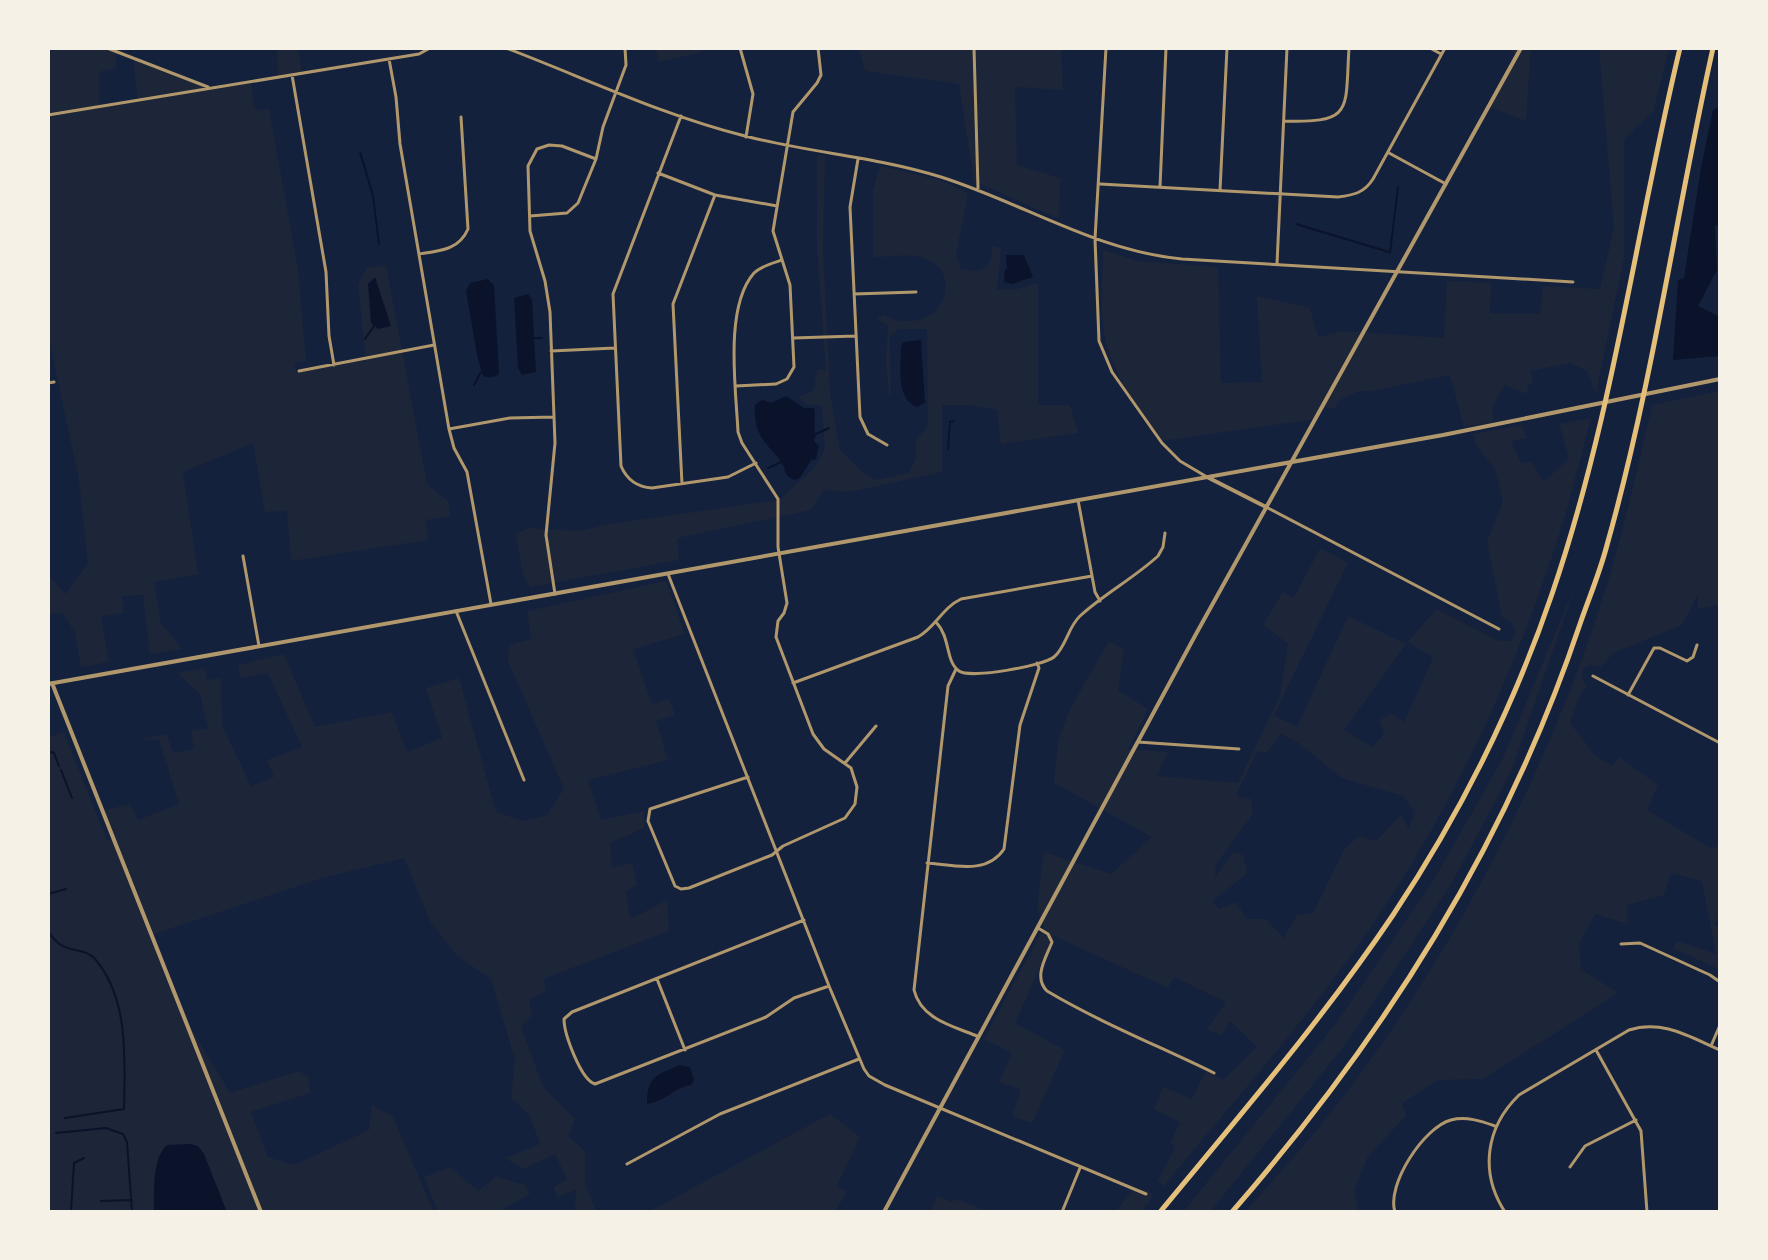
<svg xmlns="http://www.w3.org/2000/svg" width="1768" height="1260" font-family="'PT Sans',sans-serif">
	<rect width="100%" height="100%" fill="#14213d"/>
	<path fill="#1d2539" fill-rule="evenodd" d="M 48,48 L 103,48 L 116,51 L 116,68 L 99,72 L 99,108 L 138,101 L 133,58 L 214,89 L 251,83 L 255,110 L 269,109 L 298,269 L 306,361 L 294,363 L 296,373 L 366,360 L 358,284 L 367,268 L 386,265 L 427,484 L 449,502 L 450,516 L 426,520 L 428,540 L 291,561 L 287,511 L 265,512 L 253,443 L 183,472 L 198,574 L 154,582 L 161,623 L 182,649 L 150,654 L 143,595 L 122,596 L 124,613 L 101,616 L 109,662 L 81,667 L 75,632 L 62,613 L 48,615 L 48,574 L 65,594 L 88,564 L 79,480 L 48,334 Z
		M 277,48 L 298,48 L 302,74 L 278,78 Z
		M 655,48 L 701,48 L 702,52 L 659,62 Z
		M 859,48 L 1061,48 L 1063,90 L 1015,87 L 1017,165 L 1060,178 L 1059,219 L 974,181 L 959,84 L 865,71 Z
		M 1506,48 L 1531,48 L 1526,121 L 1490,107 L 1518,55 Z
		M 1599,48 L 1669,48 L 1653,112 L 1624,139 L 1624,258 L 1596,393 L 1587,371 L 1570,363 L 1530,371 L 1533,383 L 1528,386 L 1527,394 L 1505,385 L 1492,407 L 1494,422 L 1464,427 L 1450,375 L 1372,391 L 1359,391 L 1338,401 L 1335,408 L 1323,408 L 1316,419 L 1161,441 C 1136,407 1108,369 1103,325 C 1100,301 1103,274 1103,250 L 1138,261 L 1218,267 L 1221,383 L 1262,382 L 1257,296 L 1310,308 L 1318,337 L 1343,331 L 1444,338 L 1447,281 L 1491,283 L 1490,313 L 1540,314 L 1543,286 L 1600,289 L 1614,228 Z
		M 817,155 L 825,156 L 823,248 L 830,394 L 840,450 L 863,473 L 876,480 L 909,473 L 916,458 L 916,440 L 926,428 L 928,421 L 927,329 L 899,329 L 890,336 L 891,395 L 889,395 L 886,361 L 888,325 L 878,320 L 878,318 L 885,315 C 893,321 899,321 909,321 C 946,321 962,271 924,258 C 909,253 889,257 873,257 L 873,190 L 880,166 L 940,180 L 968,193 L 956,255 L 961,269 C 983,274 992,269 992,246 L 1001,248 L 997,290 L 1018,289 L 1038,283 L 1038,405 L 1070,405 L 1078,433 L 1001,444 L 997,410 L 970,405 L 942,405 L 942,472 L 849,492 L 824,490 L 811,510 L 677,538 L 679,560 L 530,587 L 523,575 L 516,534 L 529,528 L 580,531 L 609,524 L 779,500 L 812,470 L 825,450 L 822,406 L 806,404 L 798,397 L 814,390 L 817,370 L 826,370 L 817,248 Z
		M 1720,391 L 1720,605 L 1698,609 L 1698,594 L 1682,625 L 1613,653 L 1601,667 L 1589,665 L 1582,671 L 1582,679 L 1587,686 L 1579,697 L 1570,723 L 1594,754 L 1612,766 L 1619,757 L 1658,785 L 1647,810 L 1712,849 L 1720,845 L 1720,909 L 1715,925 L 1720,927 L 1720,970 L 1673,948 L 1677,941 L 1716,954 L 1702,881 L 1671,873 L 1664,895 L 1627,905 L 1627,924 L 1595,914 L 1579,944 L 1581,969 L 1618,993 L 1483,1079 L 1438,1080 L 1402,1103 L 1406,1116 L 1368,1156 L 1354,1190 L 1359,1212 L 1245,1212 C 1273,1180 1302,1149 1328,1116 C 1439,976 1527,812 1587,645 C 1615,567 1634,486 1652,405 Z
		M 1591,418 C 1580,457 1572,496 1559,535 C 1515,673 1453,807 1371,927 C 1309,1018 1233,1101 1163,1187 L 1158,1180 L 1175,1148 L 1171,1142 L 1180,1122 L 1154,1109 L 1163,1087 L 1192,1099 L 1206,1071 L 1223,1080 L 1257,1047 L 1230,1021 L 1221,1036 L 1207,1029 L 1226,1002 L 1174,977 L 1168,988 L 1054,936 L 1015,1023 L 1065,1050 L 1032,1123 L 1012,1116 L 1021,1089 L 999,1082 L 1012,1053 L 984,1039 L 1044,927 L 1037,908 L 1044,852 L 1111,874 L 1152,837 L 1054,783 L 1058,741 L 1070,709 L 1109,641 L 1124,650 L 1118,690 L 1148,709 L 1128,749 L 1168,752 L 1157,776 L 1238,783 L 1280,696 L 1288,644 L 1263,625 L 1283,592 L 1294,598 L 1320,548 L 1348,563 L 1274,715 L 1297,727 L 1348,616 L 1406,644 L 1344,730 L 1372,747 L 1384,734 L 1380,720 L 1391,713 L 1404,722 L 1433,658 L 1408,642 L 1436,609 L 1499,641 L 1511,641 L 1516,631 L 1510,621 L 1502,617 L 1487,541 L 1503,502 L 1495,469 L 1476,445 L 1473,434 L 1522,425 L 1526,438 L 1511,441 L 1521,463 L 1531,462 L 1544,482 L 1569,458 L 1559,424 ZM 1281,734 L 1296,741 L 1342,778 L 1403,796 L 1415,812 L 1409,829 L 1401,815 L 1376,841 L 1359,836 L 1345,848 L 1313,913 L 1297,915 L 1284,938 L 1266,919 L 1247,919 L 1236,902 L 1219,909 L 1212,902 L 1247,873 L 1243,855 L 1233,852 L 1215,877 L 1216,864 L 1253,814 L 1251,799 L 1236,796 L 1257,751 L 1266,753 Z
		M 666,581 L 685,634 L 633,649 L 652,704 L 669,699 L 675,715 L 656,721 L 668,760 L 588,780 L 601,820 L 644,811 L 644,828 L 610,843 L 612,868 L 632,863 L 637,885 L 625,892 L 631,919 L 667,900 L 669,931 L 543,979 L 546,991 L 529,1000 L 532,1015 L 521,1026 L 543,1087 L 575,1119 L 568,1136 L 585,1151 L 585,1183 L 596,1212 L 575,1212 L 576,1190 L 557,1197 L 554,1187 L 567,1179 L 555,1154 L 523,1169 L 505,1158 L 540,1144 L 530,1116 L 511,1098 L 515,1060 L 491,979 L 456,955 L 430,921 L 404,858 L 322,878 L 151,935 L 180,1010 L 230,1093 L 299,1071 L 309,1078 L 310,1093 L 251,1112 L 268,1157 L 294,1165 L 369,1130 L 372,1105 L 393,1117 L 434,1212 L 48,1212 L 48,737 L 64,732 L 107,841 L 112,839 L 102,811 L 130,804 L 138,820 L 179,804 L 159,740 L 137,740 L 167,734 L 173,753 L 194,749 L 191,731 L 208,728 L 200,694 L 177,673 L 204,668 L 207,680 L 221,678 L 222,725 L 251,786 L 274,777 L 267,760 L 302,747 L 268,673 L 241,678 L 238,665 L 284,654 L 315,727 L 392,712 L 407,752 L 442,738 L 426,688 L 459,678 L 496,812 L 523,821 L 547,815 L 564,789 L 508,661 L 509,645 L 531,639 L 527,611 Z
		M 1577,581 L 1512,769 L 1453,881 L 1348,1041 L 1210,1212 L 1183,1212 L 1337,1022 L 1433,881 L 1503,758 Z
		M 830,1114 L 860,1137 L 837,1186 L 847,1192 L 835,1212 L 648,1212 Z
		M 450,1167 L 478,1191 L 496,1177 L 525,1185 L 530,1194 L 505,1208 L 505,1212 L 438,1212 L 424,1177 Z
		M 1134,1189 L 1147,1190 L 1154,1196 L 1141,1212 L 1115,1212 Z
		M 937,1196 L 952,1202 L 956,1199 L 991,1212 L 930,1212 Z"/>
	<path fill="#0b132b" d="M 1720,107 L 1720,225 L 1715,226 L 1717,270 L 1698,306 L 1720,317 L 1720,356 L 1673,360 L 1678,280 L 1684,278 L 1701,167 L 1713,110 Z
		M 1006,255 L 1024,255 L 1033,277 L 1012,284 L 1004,282 L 1005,269 L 1007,269 Z
		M 375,277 L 391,326 L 378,329 L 371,323 L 368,284 Z
		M 488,279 L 494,285 L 499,373 C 495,378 489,378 483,376 L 478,360 L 466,291 L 470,283 Z
		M 528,294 L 532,300 L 536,372 L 522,375 L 518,368 L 514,298 Z
		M 921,340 L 925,403 L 917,407 C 895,398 901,366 901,347 L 903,342 Z
		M 786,396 L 804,408 L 814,408 C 816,418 813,426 816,435 L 814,441 L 819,446 L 816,459 L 811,460 L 800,478 L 794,480 C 782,475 787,469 780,460 C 767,444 756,437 755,415 C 754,406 754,403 763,400 L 771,403 Z
		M 679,1065 L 690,1067 L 694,1080 L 691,1085 C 674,1088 664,1102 647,1104 C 647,1076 656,1076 679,1065 Z
		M 190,1144 L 198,1146 L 204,1154 L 227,1212 L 154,1212 C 154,1193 152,1158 167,1145 Z"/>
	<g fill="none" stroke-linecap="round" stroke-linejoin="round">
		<path stroke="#0b132b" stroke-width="2" d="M 360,152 L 373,196 L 379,244
			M 1296,224 L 1389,252
			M 1390,253 L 1398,187
			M 532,338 L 542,338
			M 365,339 L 374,326
			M 474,385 L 481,372
			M 816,434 L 829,428
			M 948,449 L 950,422 L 954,421
			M 768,468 L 781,462
			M 48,751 L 54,753 L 59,766
			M 61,770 L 72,798
			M 48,894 L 66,889
			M 48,932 C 52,936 56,942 61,945 C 72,952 87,949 95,959 C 129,998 125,1060 124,1109 L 65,1118
			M 56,1133 L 106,1128 L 123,1134 L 127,1142 L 132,1212
			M 101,1201 L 132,1200
			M 71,1212 L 74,1163 L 84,1158"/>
		<path stroke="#b1986c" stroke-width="3" d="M 107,48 L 208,87
			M 506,48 C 585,78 664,116 745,136 C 810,153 878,157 941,177 C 1023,203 1096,251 1182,259 L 1573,282
			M 740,48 L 753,94 L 746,137
			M 974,48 L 978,188
			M 1106,48 L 1095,239 L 1099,341 L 1112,372 L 1162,443 L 1180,461 L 1207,477
			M 1430,48 L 1441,54
			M 389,59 L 396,97 L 400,144 L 449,429 L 454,448 L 467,472 L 491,604
			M 292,75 L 326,272 L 329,336 L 334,365
			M 48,115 L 419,54 L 430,48
			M 681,116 L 613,294 L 621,466 C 627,480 637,487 652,488 L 728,477 L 756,463
			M 1284,121 C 1354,123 1345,111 1349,48
			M 1389,153 L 1446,184
			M 858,159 L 850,207 L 860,417 L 868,434 L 887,445
			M 658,173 L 715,195 L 777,206
			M 1100,184 L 1338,197 C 1354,195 1364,193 1373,179 L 1445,48
			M 1160,187 L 1166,48
			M 1220,190 L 1227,48
			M 530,216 L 567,213 L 578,203 L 596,159 L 603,127 L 626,65 L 625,48
			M 419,254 C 440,251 459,250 468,229 L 461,117
			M 1277,264 L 1287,48
			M 854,294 L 916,292
			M 793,338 L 856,336
			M 551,351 L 615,348
			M 299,371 L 434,345
			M 48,383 L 54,382
			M 736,386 L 776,384 L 787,379 L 794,367 L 790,285 L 773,231 L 793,112 L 817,83 L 821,75 L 818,48
			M 449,429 L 510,418 L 554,417
			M 682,484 L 673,304 L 715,195
			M 1078,500 L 1095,592 L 1100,601
			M 1266,507 L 1499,629
			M 243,556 L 259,646
			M 668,574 L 829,986 L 864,1069 L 869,1076 L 885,1085 L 1146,1194
			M 555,594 L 546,535 L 555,443 L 550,312 L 545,281 L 530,231 L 528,166 L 537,149 L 549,145 L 562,146 L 596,159
			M 456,611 L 524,780
			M 936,622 C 951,638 945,661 959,671 C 970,679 1043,666 1054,657 C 1066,647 1068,627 1080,616 C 1104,594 1134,578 1158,556 L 1163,547 L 1165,533
			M 956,669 L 948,686 L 914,990 C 921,1019 952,1026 977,1036
			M 1593,676 L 1720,743
			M 793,683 L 918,637 C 936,627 942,608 961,599 L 1092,576
			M 1628,695 L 1654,648 L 1660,648 L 1687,661 L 1693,657 L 1697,645
			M 1138,742 L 1239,749
			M 845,763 L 876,726
			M 748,777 L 650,809 L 648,821 L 675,886 L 681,889 L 689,888 L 772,855 L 783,846 L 845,818 L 855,804 L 857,787 L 851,768 L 824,749 L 813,734 L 776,637 L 778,621 L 784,613 L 787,603 L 778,547 L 778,499 L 742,443 L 738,432 C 736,389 724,307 754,273 C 761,266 773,263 782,260
			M 927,863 C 954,865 987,875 1004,849 L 1020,725 L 1039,668 L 1037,663
			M 804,920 L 572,1012 L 564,1019 C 564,1034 581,1080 595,1084 L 766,1017 L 794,998 L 829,986
			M 1038,928 L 1048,934 L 1052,942 C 1046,958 1033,977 1047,991 C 1101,1023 1159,1046 1214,1073
			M 1621,944 L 1640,943 L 1710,975 L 1720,982
			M 657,979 L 685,1050
			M 1711,1046 L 1720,1025
			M 1596,1050 L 1641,1131 L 1647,1212
			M 627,1164 L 720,1114 L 859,1059
			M 1570,1167 L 1585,1146 L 1636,1120
			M 1062,1212 L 1080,1168
			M 1395,1212 C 1386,1185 1424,1127 1451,1120 C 1466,1116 1481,1121 1495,1126
			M 1505,1212 C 1479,1172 1486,1127 1519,1095 L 1629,1030 C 1662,1019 1690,1037 1720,1050"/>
		<path stroke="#b1986c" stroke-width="4" d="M 1209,478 L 1266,507
			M 52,683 L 261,1212
			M 48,684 L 1443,435 L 1720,379
			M 884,1212 L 1196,634 L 1521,48"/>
		<path stroke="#e5c07b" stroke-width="5" d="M 1160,1212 C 1240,1115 1323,1019 1393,915 C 1459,816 1514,706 1552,594 C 1613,416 1636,230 1680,48
			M 1232,1212 C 1385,1036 1505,847 1580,624 C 1589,598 1600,572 1607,545 C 1653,382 1676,213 1713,48"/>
	</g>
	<rect width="1768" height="1260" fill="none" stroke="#f6f1e7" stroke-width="100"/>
</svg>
